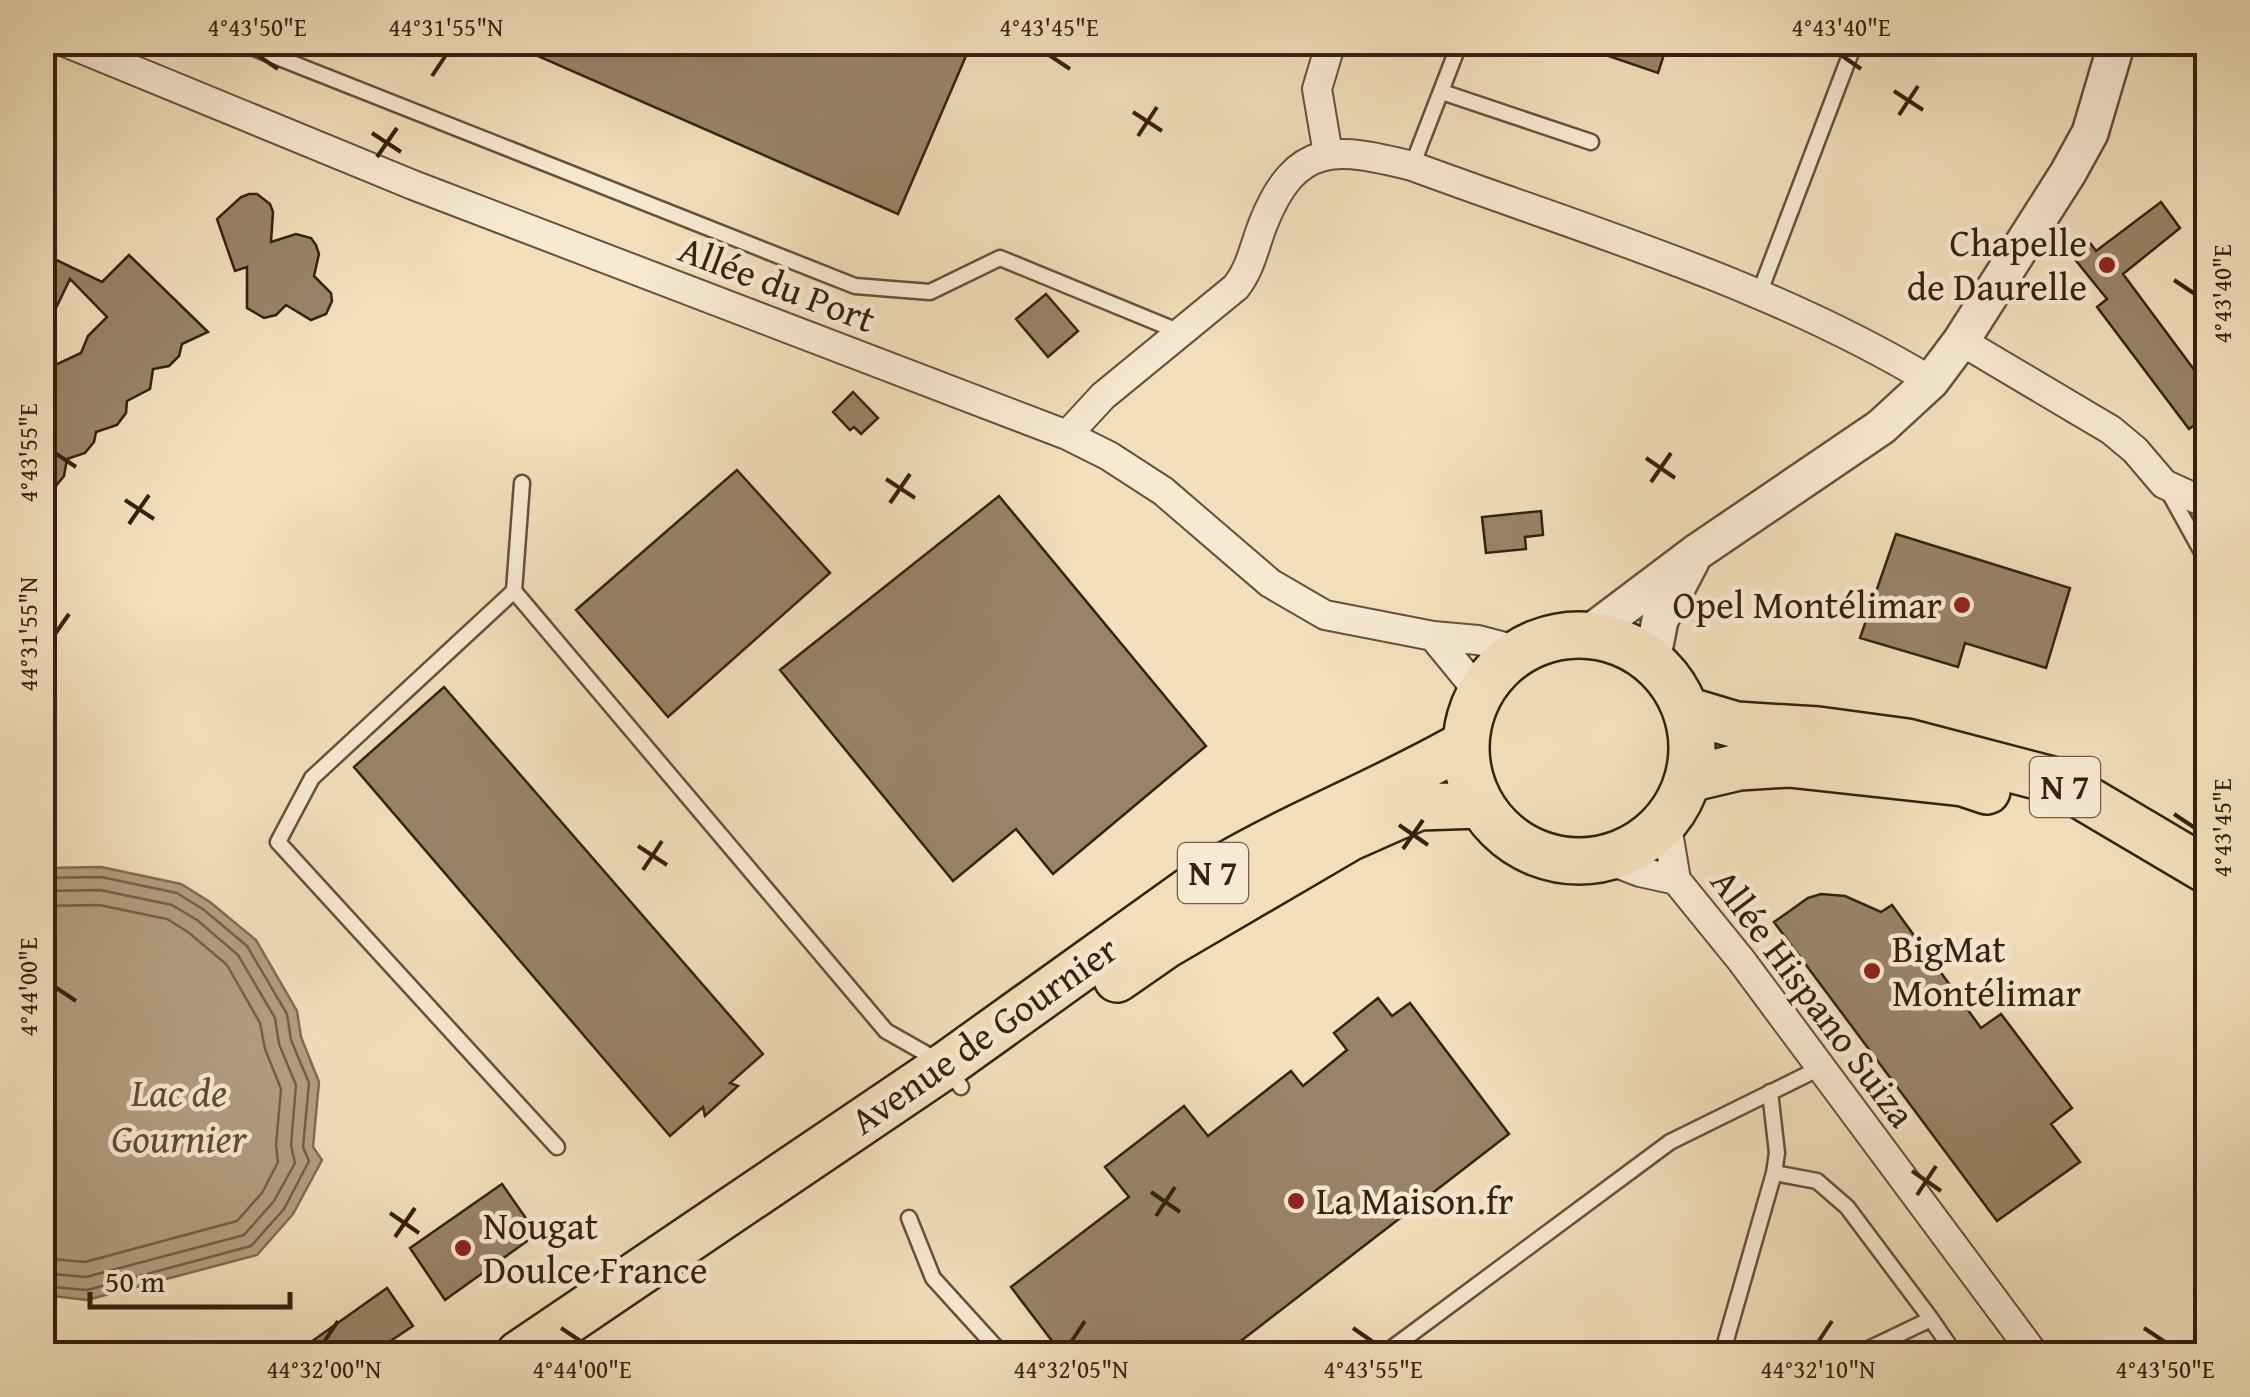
<svg xmlns="http://www.w3.org/2000/svg" width="2250" height="1397" font-family="'Gentium Book Plus',serif">
	<rect width="100%" height="100%" fill="#f2dfbb"/>
	<filter id="stains"><feTurbulence type="fractalNoise" baseFrequency=".002" numOctaves="4"/><feColorMatrix values="0 0 0 0 .2 0 0 0 0 .09 0 0 0 0 .02 0 0 0 .5 -.17"/></filter>
	<radialGradient id="worn" r=".72"><stop offset=".6" stop-color="#630" stop-opacity="0"/><stop offset="1" stop-color="#630" stop-opacity=".3"/></radialGradient>
	<path fill="#b39e81" stroke="#826b53" stroke-width="2.5" d="M 101,867 L 181,884 L 210,902 L 256,940 L 297,1011 L 301,1037 L 319,1082 L 313,1147 L 322,1160 L 293,1214 L 257,1255 L 87,1300 L 43,1295 L 42,868 Z"/>
	<g fill="none" stroke-linecap="round" stroke-linejoin="round">
		<path stroke="#765e48" stroke-width="2.5" d="M 42,878 L 101,877 L 177,893 L 204,910 L 247,946 L 287,1014 L 291,1040 L 309,1083 L 303,1147 L 309,1161 L 284,1209 L 251,1246 L 87,1290 L 42,1286
			M 42,891 L 100,890 L 172,905 L 197,920 L 238,955 L 275,1018 L 279,1044 L 296,1085 L 291,1145 L 295,1163 L 274,1201 L 244,1235 L 86,1277 L 42,1273
			M 42,906 L 99,905 L 167,919 L 188,932 L 227,965 L 260,1023 L 265,1049 L 281,1089 L 276,1145 L 278,1162 L 262,1193 L 237,1221 L 85,1262 L 42,1258"/>
	</g>
	<path fill="#998368" stroke="#391f0f" stroke-width="2.5" d="M 506,42 L 972,42 L 898,214 Z
		M 1580,42 L 1668,42 L 1658,73 L 1579,46 Z
		M 249,194 L 257,194 L 270,204 L 273,212 L 271,242 L 296,234 L 311,238 L 316,245 L 319,254 L 314,276 L 331,293 L 332,301 L 326,314 L 311,320 L 286,305 L 276,315 L 264,318 L 247,308 L 247,267 L 235,271 L 217,219 L 241,197 Z
		M 2161,202 L 2180,228 L 2123,274 L 2198,375 L 2208,368 L 2208,415 L 2189,429 L 2097,307 L 2107,299 L 2073,257 L 2091,244 L 2096,251 Z
		M 42,253 L 102,282 L 129,255 L 208,332 L 182,344 L 179,356 L 169,366 L 153,369 L 150,389 L 127,401 L 126,413 L 117,425 L 96,432 L 94,442 L 85,453 L 67,459 L 64,476 L 42,503 L 42,371 L 81,353 L 88,336 L 107,317 L 70,279 L 42,337 Z
		M 1046,294 L 1078,331 L 1048,357 L 1016,319 Z
		M 853,392 L 878,418 L 861,434 L 854,427 L 850,430 L 833,412 Z
		M 737,470 L 830,573 L 668,717 L 576,610 Z
		M 999,496 L 1206,746 L 1053,874 L 1016,829 L 953,881 L 780,670 Z
		M 1541,511 L 1543,535 L 1525,537 L 1526,549 L 1486,553 L 1482,517 Z
		M 1896,534 L 2070,588 L 2046,668 L 1965,643 L 1958,667 L 1860,638 Z
		M 444,687 L 763,1054 L 730,1083 L 738,1086 L 705,1116 L 703,1107 L 670,1136 L 354,767 Z
		M 1821,894 L 1845,896 L 1881,912 L 1892,905 L 1981,1028 L 2001,1014 L 2072,1108 L 2051,1124 L 2080,1162 L 1997,1221 L 1774,922 L 1808,898 Z
		M 1378,998 L 1392,1016 L 1410,1003 L 1509,1134 L 1224,1354 L 1062,1354 L 1011,1287 L 1129,1197 L 1105,1167 L 1184,1106 L 1208,1136 L 1291,1071 L 1303,1086 L 1347,1050 L 1334,1033 Z
		M 502,1184 L 537,1234 L 445,1300 L 410,1248 Z
		M 387,1288 L 413,1326 L 371,1354 L 294,1354 Z"/>
	<g fill="none" stroke-linecap="round" stroke-linejoin="round">
		<defs>
			<path id="service" d="M 239,42 L 855,286 L 930,292 L 1000,258 L 1180,332
				M 1442,92 L 1591,142
				M 1412,166 L 1460,42
				M 1759,294 L 1855,42
				M 2167,489 L 2208,563
				M 514,591 L 522,483
				M 557,1147 L 278,842 L 312,778 L 514,591 L 886,1031 L 946,1065 L 961,1087
				M 1774,1173 L 1817,1181 L 1847,1207 L 1931,1319 L 1858,1354
				M 909,1218 L 933,1278 L 1002,1354
				M 1931,1319 L 1955,1354
				M 1384,1354 L 1670,1142 L 1820,1068
				M 1722,1354 L 1774,1173 L 1777,1153 L 1770,1092"/>
			<path id="minor" d="M 65,42 L 413,185 L 1067,435 L 1109,456 L 1163,491 L 1270,583 L 1325,615 L 1433,636
				M 1328,154 L 1317,89 L 1331,42
				M 1961,341 L 2111,430 L 2135,450 L 2164,484 L 2208,504
				M 1067,435 L 1103,396 L 1236,287 C 1251,268 1254,247 1263,224 C 1296,141 1336,147 1412,166 C 1587,231 1771,284 1931,381
				M 1481,690 L 1469,680 L 1433,636 L 1478,640 L 1520,651
				M 1666,820 L 1676,880 L 1741,960 L 2034,1354
				M 1606,859 L 1640,872 L 1676,880"/>
			<path id="tertiary" d="M 1587,635 L 1697,552 L 1881,427 L 1931,381 L 1961,341 L 2068,173 L 2090,133 L 2117,42
				M 1652,661 L 1660,620 L 1691,561"/>
			<path id="primary" d="M1466 748a113 113 0 1 1 226 0a113 113 0 1 1-226 0Z
				M 1686,710 L 1736,725 L 1818,730 L 1907,742 L 2056,781 L 2208,871
				M 1688,779 L 1739,767 L 1789,764 L 1963,783 L 1987,791
				M 1117,979 L 1166,945 L 1349,838 L 1419,807 L 1480,805
				M 519,1354 L 946,1065 L 1218,870 C 1298,823 1385,790 1465,744"/>
		</defs>
		<use href="#service" stroke="#674f3a" stroke-width="19"/>
		<use href="#minor" stroke="#674f3a" stroke-width="32"/>
		<use href="#tertiary" stroke="#674f3a" stroke-width="40"/>
		<use href="#primary" stroke="#391f0f" stroke-width="50"/>
		<use href="#service" stroke="#f7ead3" stroke-width="14"/>
		<use href="#minor" stroke="#f7ead3" stroke-width="28"/>
		<use href="#tertiary" stroke="#f7ead3" stroke-width="35"/>
		<use href="#primary" stroke="#f2dfbb" stroke-width="45"/>
	</g>
	<path fill="none" stroke="#391f0f" stroke-width="4" d="M 257,55 L 278,69M 1049,55 L 1070,69M 1841,55 L 1861,69M 432,76 L 446,55M 1894,91 L 1923,110M 1133,112 L 1162,131M 1899,115 L 1918,86M 372,133 L 401,152M 1138,136 L 1157,107M 377,157 L 397,128M 2174,280 L 2195,294M 55,453 L 76,467M 1646,458 L 1675,478M 886,479 L 915,498M 1651,482 L 1671,453M 125,500 L 154,519M 890,503 L 910,474M 129,524 L 149,495M 55,634 L 69,614M 2174,814 L 2195,828M 1399,825 L 1428,845M 638,846 L 667,865M 1403,849 L 1423,820M 643,870 L 662,841M 55,987 L 76,1001M 1912,1171 L 1941,1191M 1151,1192 L 1180,1212M 1917,1195 L 1936,1166M 390,1213 L 419,1233M 1156,1216 L 1175,1187M 395,1237 L 415,1208M 561,1328 L 582,1342M 1353,1328 L 1373,1342M 2144,1328 L 2165,1342M 324,1342 L 338,1321M 1071,1342 L 1085,1321M 1818,1342 L 1832,1321"/>
	<g fill="#8f2418" stroke="#f7ead3" stroke-width="4">
		<circle cx="2107" cy="265" r="10"/>
		<circle cx="1962" cy="605" r="10"/>
		<circle cx="1872" cy="971" r="10"/>
		<circle cx="1296" cy="1201" r="10"/>
		<circle cx="463" cy="1248" r="10"/>
	</g>
	<g text-anchor="middle" stroke-width="9" stroke-linejoin="round" paint-order="stroke">
		<g fill="#f7ead3" stroke="#725c4a" stroke-width="2.5">
			<rect x="2030" y="757" width="70" height="60" rx="8"/>
			<rect x="1178" y="843" width="70" height="60" rx="8"/>
		</g>
		<g font-size="35" font-weight="bold" fill="#391f0f">
			<text x="2065" y="799">N 7</text>
			<text x="1213" y="885">N 7</text>
		</g>
		<g font-size="38" fill="#391f0f" stroke="#f7ead3" text-anchor="start">
			<text x="2087" y="256" text-anchor="end">Chapelle<tspan x="2087" dy="44">de Daurelle</tspan></text>
			<text x="1942" y="618" text-anchor="end">Opel Montélimar</text>
			<text x="1892" y="962">BigMat<tspan x="1892" dy="44">Montélimar</tspan></text>
			<text x="1316" y="1214">La Maison.fr</text>
			<text x="483" y="1239">Nougat<tspan x="483" dy="44">Doulce France</tspan></text>
		</g>
		<g font-size="38" fill="#391f0f" stroke="#f7ead3">
			<text transform="translate(777 284) rotate(21)" y="13">Allée du Port</text>
			<text transform="translate(1813 998) rotate(53)" y="13">Allée Hispano Suiza</text>
			<text transform="translate(984 1035) rotate(-35)" y="13">Avenue de Gournier</text>
		</g>
		<g font-size="40" font-style="italic" fill="#644b37" stroke="#f7ead3">
			<text x="179" y="1106">Lac de<tspan x="179" dy="46">Gournier</tspan></text>
		</g>
	</g>
	<rect width="2250" height="1397" fill="none" stroke="#f2dfbb" stroke-width="110"/>
	<path d="M90 1292v15h200v-15" fill="none" stroke="#391f0f" stroke-width="5"/>
	<text x="105" y="1292" font-size="30" fill="#391f0f" stroke="#f7ead3" stroke-width="8" paint-order="stroke">50 m</text>
	<rect x="55" y="55" width="2140" height="1287" fill="none" stroke="#391f0f" stroke-width="4"/>
	<g font-size="25" text-anchor="middle" fill="#391f0f">
		<text x="257" y="36">4°43'50"E</text>
		<text x="446" y="36">44°31'55"N</text>
		<text x="1049" y="36">4°43'45"E</text>
		<text x="1841" y="36">4°43'40"E</text>
		<text transform="translate(2222 294) rotate(-90)" y="9">4°43'40"E</text>
		<text transform="translate(28 453) rotate(-90)" y="9">4°43'55"E</text>
		<text transform="translate(28 634) rotate(-90)" y="9">44°31'55"N</text>
		<text transform="translate(2222 828) rotate(-90)" y="9">4°43'45"E</text>
		<text transform="translate(28 987) rotate(-90)" y="9">4°44'00"E</text>
		<text x="324" y="1378">44°32'00"N</text>
		<text x="582" y="1378">4°44'00"E</text>
		<text x="1071" y="1378">44°32'05"N</text>
		<text x="1373" y="1378">4°43'55"E</text>
		<text x="1818" y="1378">44°32'10"N</text>
		<text x="2165" y="1378">4°43'50"E</text>
	</g>
	<rect width="100%" height="100%" filter="url(#stains)"/>
	<rect width="100%" height="100%" fill="url(#worn)"/>
</svg>
